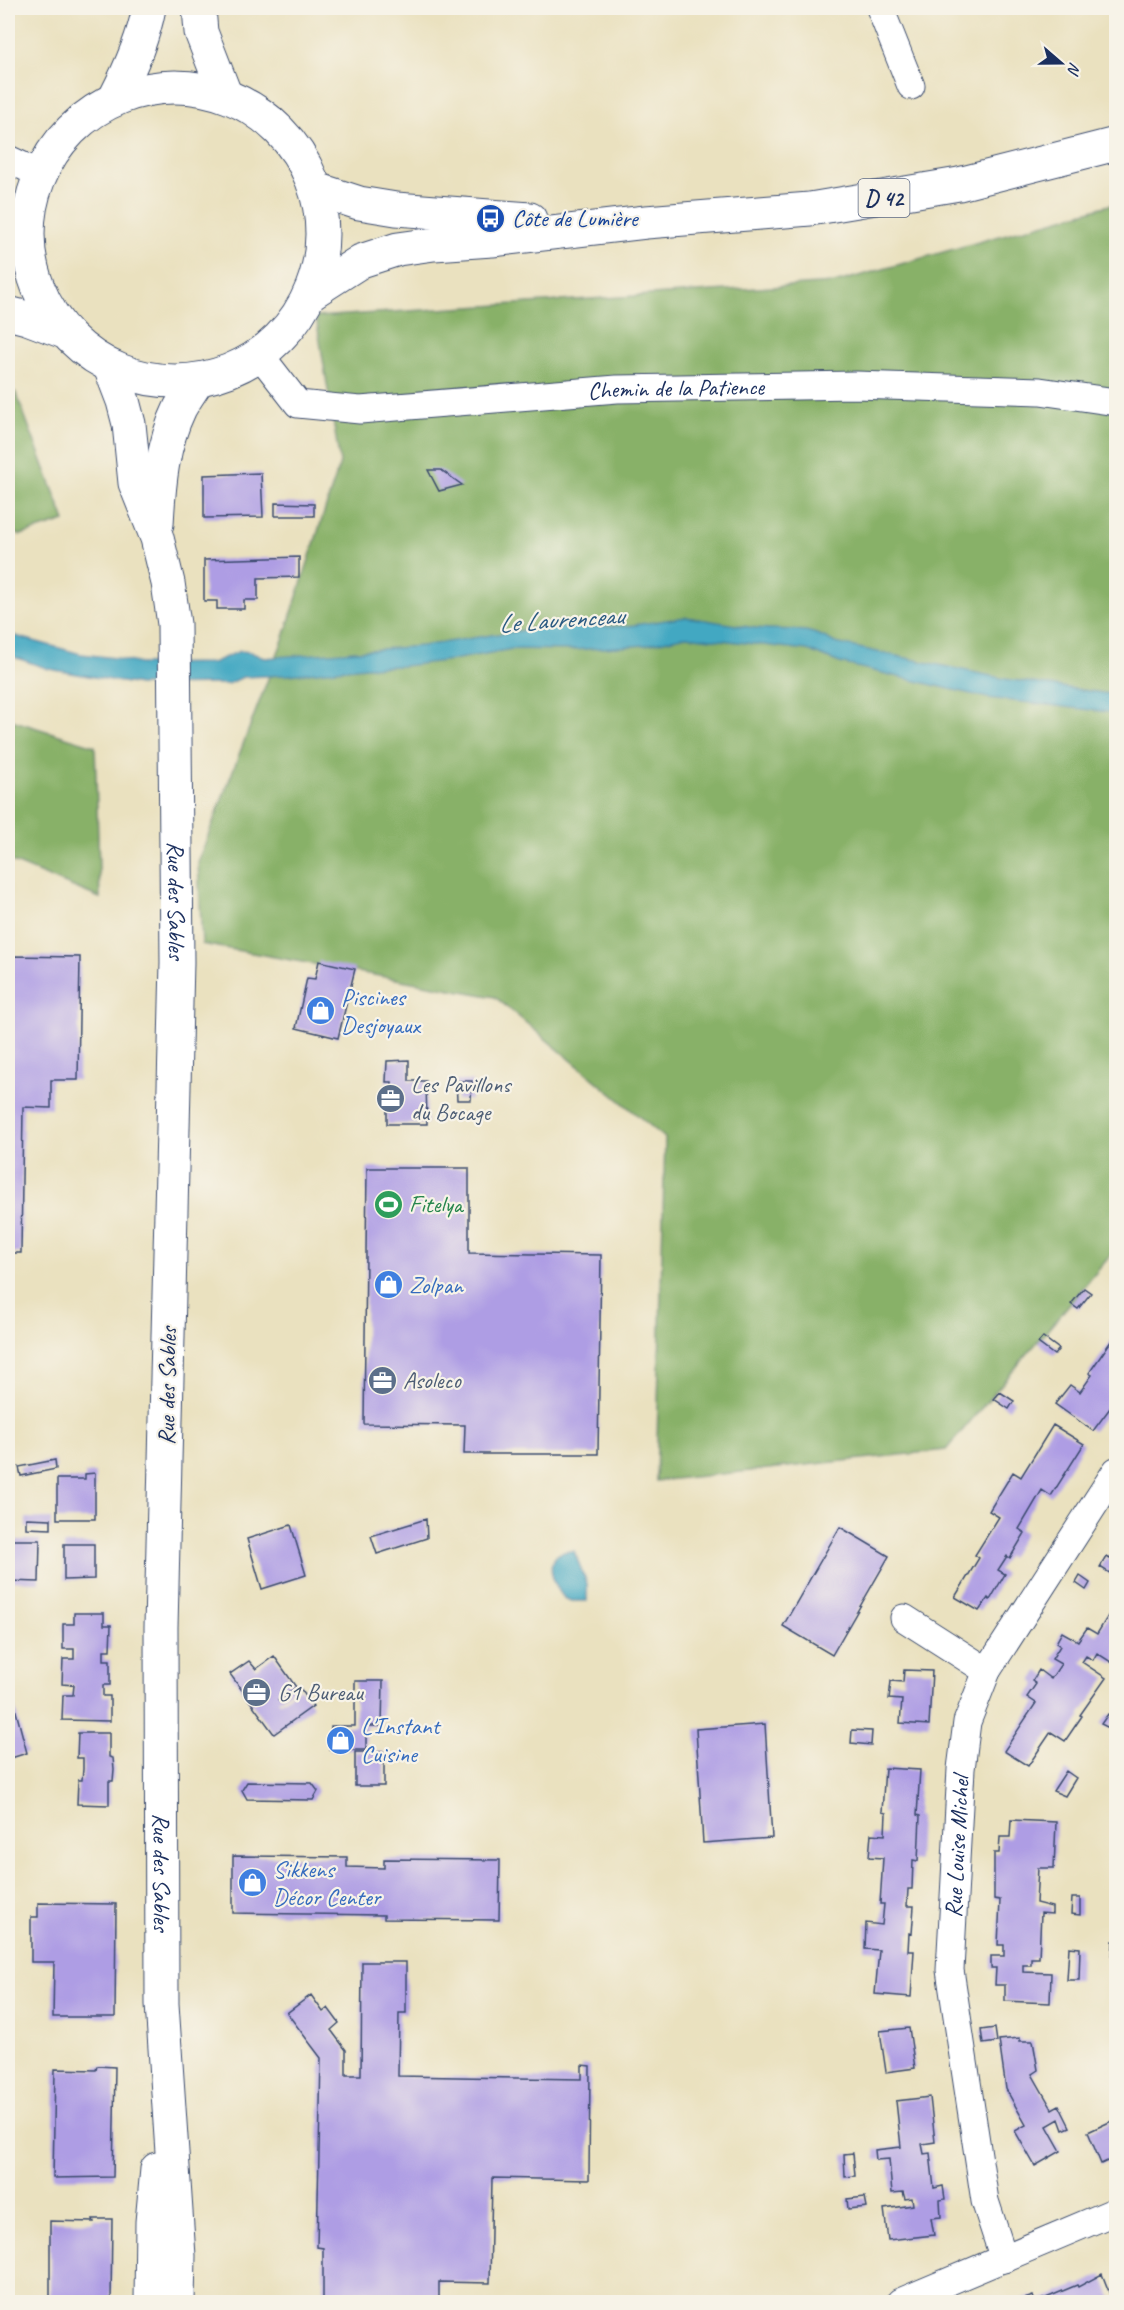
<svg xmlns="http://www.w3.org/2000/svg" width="1124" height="2310" font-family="Caveat,sans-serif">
	<rect width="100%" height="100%" fill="#f7f3e8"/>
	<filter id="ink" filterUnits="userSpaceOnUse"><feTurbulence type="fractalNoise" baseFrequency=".0167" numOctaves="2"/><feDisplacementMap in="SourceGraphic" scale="12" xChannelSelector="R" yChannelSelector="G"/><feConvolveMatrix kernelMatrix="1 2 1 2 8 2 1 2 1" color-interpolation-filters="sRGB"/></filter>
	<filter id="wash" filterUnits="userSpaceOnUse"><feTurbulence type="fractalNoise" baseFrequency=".008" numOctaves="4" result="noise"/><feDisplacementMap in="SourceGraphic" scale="24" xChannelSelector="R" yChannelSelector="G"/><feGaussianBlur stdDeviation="1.35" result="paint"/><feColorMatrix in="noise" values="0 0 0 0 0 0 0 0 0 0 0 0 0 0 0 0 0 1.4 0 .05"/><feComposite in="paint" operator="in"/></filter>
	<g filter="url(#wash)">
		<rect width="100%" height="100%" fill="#eae1bf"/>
		<path fill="#88b168" stroke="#527063" stroke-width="1.5" d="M 1116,203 L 1116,1249 L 946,1450 L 656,1481 L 665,1138 L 495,997 L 202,944 L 198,862 L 284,637 L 340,463 L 316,317 L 834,283 Z
			M 8,387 L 16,393 L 65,521 L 21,535 L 8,532 Z
			M 8,719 L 95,746 L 100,898 L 8,860 Z"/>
		<path fill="#42a8c2" stroke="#2e6c90" stroke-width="1.5" d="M 686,617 C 709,620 732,625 755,628 C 789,632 803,624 835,643 L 1005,679 L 1116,695 L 1116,713 L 988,698 L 840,663 L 807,650 L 686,636 L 646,645 L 572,650 L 512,649 L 452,660 L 403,666 L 365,667 L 288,675 L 243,677 L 228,684 L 139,685 L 49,669 L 8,655 L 8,634 L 81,654 L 115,658 L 140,664 L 212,663 L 240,651 L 250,652 L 264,658 L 422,646 L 537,628 L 628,626 Z
			M 574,1551 L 587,1584 L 587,1601 L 571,1601 L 564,1598 C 550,1581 541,1550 574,1551 Z"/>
		<g id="blocks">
			<path fill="#ae9de4" d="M 428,470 L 441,470 L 462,485 L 439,491 Z
				M 261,473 L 263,517 L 204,518 L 204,475 Z
				M 275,503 L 314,504 L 314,516 L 275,516 Z
				M 299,557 L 299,577 L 258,578 L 258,600 L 244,600 L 244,609 L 217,609 L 217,601 L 204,601 L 204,560 Z
				M 8,956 L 80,957 L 78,1080 L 51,1080 L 51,1108 L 23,1107 L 21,1253 L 8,1253 Z
				M 319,961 L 355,969 L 338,1038 L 296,1028 L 307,978 L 315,979 Z
				M 409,1060 L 409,1081 L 426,1081 L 427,1124 L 387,1124 L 387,1100 L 392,1100 L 392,1082 L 386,1082 L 387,1061 Z
				M 456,1081 L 472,1081 L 471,1100 L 457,1100 Z
				M 367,1168 L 469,1168 L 469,1253 L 601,1255 L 598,1454 L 464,1454 L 465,1425 L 364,1424 Z
				M 1084,1288 L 1091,1293 L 1078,1309 L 1071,1304 Z
				M 1116,1334 L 1116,1400 L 1093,1431 L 1055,1404 L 1070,1385 L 1080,1392 L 1092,1375 L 1089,1373 Z
				M 1043,1337 L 1059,1349 L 1054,1355 L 1038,1343 Z
				M 1000,1392 L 1014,1401 L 1009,1409 L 994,1399 Z
				M 1053,1425 L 1084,1444 L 1051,1496 L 1042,1490 L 1019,1529 L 1025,1533 L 1010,1558 L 1007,1556 L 998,1570 L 1005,1574 L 990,1600 L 988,1598 L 979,1611 L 955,1597 L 979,1558 L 975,1555 L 999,1517 L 989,1511 L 1013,1472 L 1021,1477 Z
				M 55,1460 L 56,1469 L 21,1476 L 19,1467 Z
				M 95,1473 L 95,1519 L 57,1519 L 57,1479 L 85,1479 L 85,1474 Z
				M 26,1518 L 51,1519 L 51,1529 L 26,1528 Z
				M 426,1519 L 427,1538 L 377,1554 L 371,1536 Z
				M 291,1525 L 306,1575 L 262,1589 L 247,1539 Z
				M 840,1527 L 889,1556 L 832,1655 L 783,1626 Z
				M 8,1540 L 40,1540 L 39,1582 L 8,1581 Z
				M 64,1544 L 94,1544 L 94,1579 L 64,1580 Z
				M 1116,1549 L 1116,1577 L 1100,1567 L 1106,1557 L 1110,1559 Z
				M 1080,1576 L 1090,1583 L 1086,1590 L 1076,1583 Z
				M 1116,1603 L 1116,1660 L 1114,1664 L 1097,1653 L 1093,1660 L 1086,1656 L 1082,1662 L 1106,1678 L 1080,1715 L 1082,1716 L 1065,1741 L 1051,1732 L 1028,1766 L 1004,1751 L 1036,1703 L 1027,1697 L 1036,1684 L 1032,1681 L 1039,1670 L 1051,1679 L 1061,1664 L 1052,1659 L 1060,1646 L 1056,1643 L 1062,1632 L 1078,1641 L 1087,1628 L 1097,1634 Z
				M 74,1613 L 104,1613 L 104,1625 L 111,1625 L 110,1650 L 104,1650 L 104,1660 L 110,1660 L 110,1685 L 103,1685 L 103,1696 L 110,1696 L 110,1721 L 62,1720 L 63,1695 L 73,1695 L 74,1685 L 62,1684 L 63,1659 L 74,1659 L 74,1649 L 63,1649 L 63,1624 L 74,1624 Z
				M 274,1656 L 296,1687 L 278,1700 L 280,1702 L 300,1688 L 313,1706 L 274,1734 L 230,1674 L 249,1661 L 256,1669 Z
				M 904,1670 L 932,1671 L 929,1725 L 900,1723 L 902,1700 L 889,1699 L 891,1681 L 903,1682 Z
				M 8,1681 L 27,1753 L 8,1759 Z
				M 355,1681 L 383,1681 L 382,1726 L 366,1726 L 366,1750 L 330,1750 L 331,1726 L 355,1726 Z
				M 1108,1714 L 1115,1718 L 1109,1728 L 1101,1724 Z
				M 765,1724 L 772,1838 L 703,1843 L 696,1729 Z
				M 852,1730 L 872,1731 L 871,1745 L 851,1743 Z
				M 78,1733 L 109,1733 L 109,1757 L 113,1758 L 114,1769 L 113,1781 L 109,1781 L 109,1805 L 77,1804 L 78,1780 L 82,1780 L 83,1769 L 83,1758 L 77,1758 Z
				M 355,1752 L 384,1752 L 384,1786 L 355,1786 Z
				M 885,1768 L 920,1770 L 917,1815 L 920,1816 L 918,1861 L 913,1860 L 912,1889 L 908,1889 L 907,1906 L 914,1906 L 912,1934 L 909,1933 L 908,1951 L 914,1951 L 911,1997 L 875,1994 L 879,1950 L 865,1949 L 866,1923 L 882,1925 L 884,1904 L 880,1904 L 883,1858 L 869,1857 L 871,1834 L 885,1835 L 886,1813 L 882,1812 Z
				M 1066,1771 L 1076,1778 L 1065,1796 L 1053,1791 Z
				M 247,1782 L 312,1783 L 318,1791 L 313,1800 L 247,1799 L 242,1790 Z
				M 1011,1820 L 1056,1822 L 1054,1868 L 1038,1868 L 1036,1903 L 1052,1907 L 1052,1914 L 1041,1913 L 1039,1958 L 1031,1958 L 1031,1965 L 1023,1965 L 1023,1972 L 1051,1973 L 1050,2003 L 1005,2001 L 1005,1985 L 995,1985 L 996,1968 L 991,1968 L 991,1956 L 1004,1956 L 1004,1945 L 998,1945 L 1000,1900 L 994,1899 L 994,1853 L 999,1853 L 1000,1837 L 1010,1837 Z
				M 233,1856 L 347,1857 L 347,1867 L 384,1868 L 384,1859 L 500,1860 L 499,1920 L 384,1919 L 384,1915 L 233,1913 Z
				M 1072,1898 L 1080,1898 L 1080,1915 L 1071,1914 Z
				M 38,1903 L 116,1904 L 115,2017 L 53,2017 L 54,1962 L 31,1962 L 31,1917 L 38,1917 Z
				M 1113,1941 L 1116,1941 L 1116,1986 L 1111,1985 Z
				M 1069,1947 L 1080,1948 L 1079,1980 L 1067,1980 Z
				M 362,1962 L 406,1962 L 406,2013 L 399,2013 L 398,2076 L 582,2079 L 582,2065 L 590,2066 L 589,2180 L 492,2178 L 490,2283 L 439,2282 L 439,2302 L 323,2302 L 323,2248 L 317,2247 L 321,2058 L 287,2013 L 311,1995 L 323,2012 L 328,2008 L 339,2023 L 331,2030 L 346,2050 L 346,2075 L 361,2075 Z
				M 909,2028 L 915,2068 L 886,2072 L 880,2031 Z
				M 995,2028 L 997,2042 L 983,2044 L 981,2030 Z
				M 1020,2038 L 1020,2041 L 1033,2041 L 1038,2070 L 1032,2074 L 1052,2109 L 1059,2105 L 1070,2127 L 1063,2130 L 1059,2119 L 1047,2126 L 1061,2151 L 1035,2166 L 1015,2131 L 1026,2125 L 1006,2089 L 999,2040 Z
				M 97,2066 L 115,2067 L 113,2177 L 53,2178 L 55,2069 L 96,2070 Z
				M 930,2097 L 935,2142 L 922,2144 L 924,2154 L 930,2153 L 934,2188 L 943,2186 L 945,2199 L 940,2200 L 941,2217 L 931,2218 L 934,2235 L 888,2240 L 884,2209 L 913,2205 L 912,2198 L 905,2199 L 903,2192 L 892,2193 L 889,2159 L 876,2160 L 875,2150 L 901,2147 L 896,2101 Z
				M 1116,2119 L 1116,2157 L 1101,2164 L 1088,2132 Z
				M 853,2153 L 855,2176 L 845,2177 L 844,2154 Z
				M 865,2197 L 867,2207 L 848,2209 L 847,2199 Z
				M 93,2219 L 112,2219 L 111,2302 L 50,2302 L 50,2221 L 94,2222 Z
				M 1102,2274 L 1113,2302 L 1016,2302 L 1033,2296 L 1035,2302 L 1046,2298 L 1077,2285 L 1078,2287 Z"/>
		</g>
	</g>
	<g filter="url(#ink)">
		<use href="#blocks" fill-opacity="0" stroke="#3a4a6d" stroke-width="1.5"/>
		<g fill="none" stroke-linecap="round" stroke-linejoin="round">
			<defs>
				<g id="minor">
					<path d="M 880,8 L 911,86"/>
					<path d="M 8,159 L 40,174"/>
					<path id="s1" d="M 260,355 L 298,404 L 360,410 L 617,389 L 856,385 L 1040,391 L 1116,402"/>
					<path d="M 904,1618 L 987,1671"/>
					<path id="s2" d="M 1004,2259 L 985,2201 L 950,1970 L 961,1769 L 967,1722 L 987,1671 L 1116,1471"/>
					<path d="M 900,2302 L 1116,2211"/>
				</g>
				<path id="tertiary" d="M 199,8 L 201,32 L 225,94
					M 115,98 C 130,69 143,40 149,8"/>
				<g id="secondary">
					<path id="s3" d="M 110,367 L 123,401 L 129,424 L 135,483 L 157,538 L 168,583 L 174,624 L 177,962 L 161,1627 L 162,2004 L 179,2256 L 178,2302"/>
					<path d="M 157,524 C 159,485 162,445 180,408 C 185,399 192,389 198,380"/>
					<path d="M 151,2302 L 152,2222 L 157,2169"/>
				</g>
				<path id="primary" d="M28 234a147 147 0 1 1 294 0a147 147 0 1 1-294 0Z
					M 316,189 L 359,203 L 396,209 L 530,219
					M 311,293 L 361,261 L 398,249 L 434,244 L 492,240 L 646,222 L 810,209 L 959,184 L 1116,144
					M 8,313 L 27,318 L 64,332"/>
			</defs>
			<use href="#minor" stroke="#3a4a6d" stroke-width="29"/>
			<use href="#tertiary" stroke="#3a4a6d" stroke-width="35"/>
			<use href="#secondary" stroke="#3a4a6d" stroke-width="35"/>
			<use href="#primary" stroke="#3a4a6d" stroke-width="35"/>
			<use href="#minor" stroke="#fff" stroke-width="27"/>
			<use href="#tertiary" stroke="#fff" stroke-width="33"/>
			<use href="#secondary" stroke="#fff" stroke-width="33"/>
			<use href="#primary" stroke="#fff" stroke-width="33"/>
		</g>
	</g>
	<defs>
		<symbol id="bus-disc" viewBox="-11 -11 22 22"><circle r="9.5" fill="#1a4fb4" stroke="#f7f3e8"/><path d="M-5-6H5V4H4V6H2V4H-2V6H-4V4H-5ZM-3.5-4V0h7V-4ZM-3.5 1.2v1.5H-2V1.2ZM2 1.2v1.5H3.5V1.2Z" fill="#fff"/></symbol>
		<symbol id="shop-disc" viewBox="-11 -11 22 22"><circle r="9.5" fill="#3f7fe0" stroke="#f7f3e8"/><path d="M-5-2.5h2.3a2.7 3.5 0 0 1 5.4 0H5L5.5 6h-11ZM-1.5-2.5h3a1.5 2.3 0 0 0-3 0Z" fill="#fff"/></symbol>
		<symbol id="office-disc" viewBox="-11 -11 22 22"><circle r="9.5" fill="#5c6f8a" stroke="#f7f3e8"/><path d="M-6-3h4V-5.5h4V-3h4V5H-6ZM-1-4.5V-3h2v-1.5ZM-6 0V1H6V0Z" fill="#fff"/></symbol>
		<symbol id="stadium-disc" viewBox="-11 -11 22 22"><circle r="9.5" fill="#2e9e5b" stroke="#f7f3e8"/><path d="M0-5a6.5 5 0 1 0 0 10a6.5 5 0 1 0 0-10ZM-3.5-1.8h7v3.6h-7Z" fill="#fff"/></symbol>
	</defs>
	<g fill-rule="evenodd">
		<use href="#bus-disc" x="474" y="202" width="33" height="33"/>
		<use href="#shop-disc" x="304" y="994" width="33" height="33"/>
		<use href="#office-disc" x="374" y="1082" width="33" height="33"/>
		<use href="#stadium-disc" x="372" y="1188" width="33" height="33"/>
		<use href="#shop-disc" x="372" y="1268" width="33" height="33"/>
		<use href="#office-disc" x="366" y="1364" width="33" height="33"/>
		<use href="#office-disc" x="240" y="1676" width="33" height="33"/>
		<use href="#shop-disc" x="324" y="1724" width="33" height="33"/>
		<use href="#shop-disc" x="236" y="1866" width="33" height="33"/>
	</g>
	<g text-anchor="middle" stroke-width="4.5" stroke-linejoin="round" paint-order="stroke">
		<rect fill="#f7f3e8" stroke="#5d6a87" stroke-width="1.5" x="858.5" y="179" width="51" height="38" rx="4.5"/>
		<g font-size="22" font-weight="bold" fill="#1b2f5e">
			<text x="884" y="206">D 42</text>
		</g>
		<g font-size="24" fill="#164399" stroke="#f7f3e8" text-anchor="start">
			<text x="512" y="226">Côte de Lumière</text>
		</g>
		<g font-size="24" fill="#1b2f5e" stroke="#f7f3e8">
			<text dy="8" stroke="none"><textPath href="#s1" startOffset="441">Chemin de la Patience</textPath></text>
			<text dy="8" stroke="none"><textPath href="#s3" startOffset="543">Rue des Sables</textPath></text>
			<text transform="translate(167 1386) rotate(-89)" y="8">Rue des Sables</text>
			<text dy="8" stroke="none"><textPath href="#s2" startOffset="418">Rue Louise Michel</textPath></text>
			<text dy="8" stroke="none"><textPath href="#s3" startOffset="1515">Rue des Sables</textPath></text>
		</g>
		<g font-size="24" fill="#366cbe" stroke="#f7f3e8" text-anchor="start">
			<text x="341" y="1005">Piscines<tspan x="341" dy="28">Desjoyaux</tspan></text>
			<text x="409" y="1293">Zolpan</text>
			<text x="361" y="1734">L'Instant<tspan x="361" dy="28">Cuisine</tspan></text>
			<text x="273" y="1877">Sikkens<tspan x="273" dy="28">Décor Center</tspan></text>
		</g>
		<g font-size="24" fill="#4e5e75" stroke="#f7f3e8" text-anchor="start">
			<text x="411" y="1092">Les Pavillons<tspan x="411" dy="28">du Bocage</tspan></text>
			<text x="403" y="1388">Asoleco</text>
			<text x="278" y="1700">G1 Bureau</text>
		</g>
		<g font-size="24" fill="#27864d" stroke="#f7f3e8" text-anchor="start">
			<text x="409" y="1212">Fitelya</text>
		</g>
		<g font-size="26" font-style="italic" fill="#295981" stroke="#f7f3e8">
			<text transform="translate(561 619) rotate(-4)" y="9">Le Laurenceau</text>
		</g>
	</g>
	<rect width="1124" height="2310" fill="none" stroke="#f7f3e8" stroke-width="30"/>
	<g transform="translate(1061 63) rotate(110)" stroke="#f7f3e8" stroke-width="4.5" paint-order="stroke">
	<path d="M0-4.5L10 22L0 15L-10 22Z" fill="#1b2f5e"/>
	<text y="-9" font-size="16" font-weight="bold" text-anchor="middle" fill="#1b2f5e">N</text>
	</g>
</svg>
